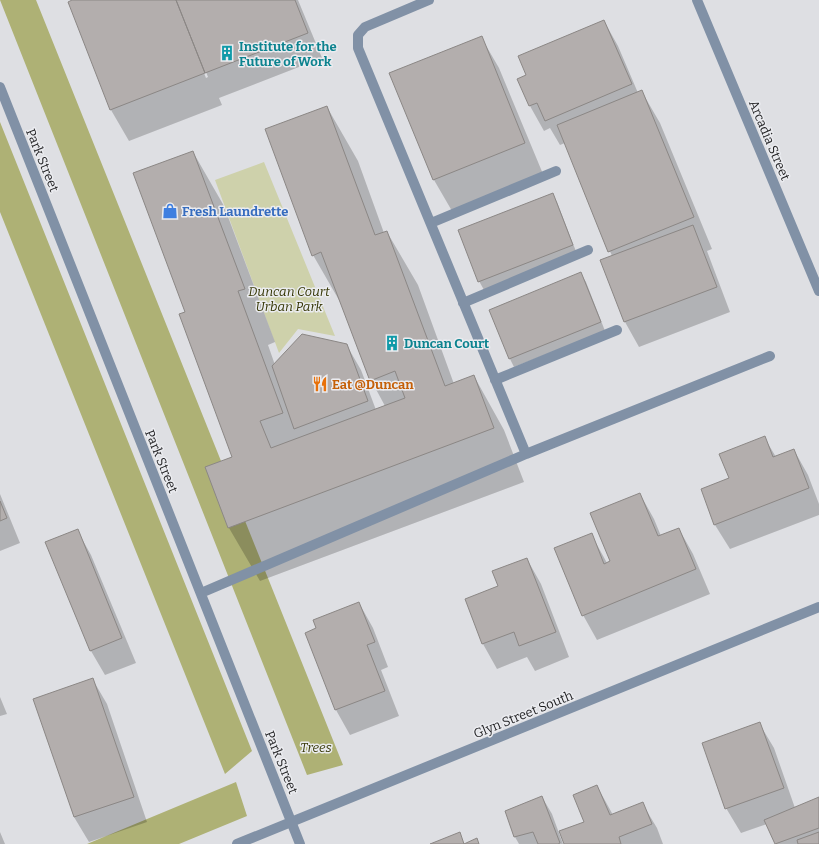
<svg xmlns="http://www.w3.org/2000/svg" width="819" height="844" font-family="Bitter,serif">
	<rect width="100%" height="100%" fill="#dedfe3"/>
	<path fill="#ced1ab" d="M 264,162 L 335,336 L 298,329 L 279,353 L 215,180 Z"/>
	<path fill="#aeb175" d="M 0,0 L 36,0 L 343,765 L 307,775 Z
		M 0,122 L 252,751 L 225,774 L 0,212 Z
		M 236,782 L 247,816 L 179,844 L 87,844 Z"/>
	<path fill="#0003" d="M 74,0 L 175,0 L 206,78 L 208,77 L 177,0 L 298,0 L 322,58 L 219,98 L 222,105 L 129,141 L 111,110 L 69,2 Z
		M 604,21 L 618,46 L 638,93 L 642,92 L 660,123 L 712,249 L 707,251 L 730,312 L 639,347 L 625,322 L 602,261 L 612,256 L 565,143 L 560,145 L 550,128 L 544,131 L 530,106 L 519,79 L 528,75 Z
		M 481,37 L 499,68 L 543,174 L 452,211 L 434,180 L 391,74 Z
		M 327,107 L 358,161 L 384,233 L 387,232 L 418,285 L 454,384 L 474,376 L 504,430 L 524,482 L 260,581 L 229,528 L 206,468 L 233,457 L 186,313 L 193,152 L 224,206 L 275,342 L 268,345 L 275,365 L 346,344 L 361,370 L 376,410 L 385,406 L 371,380 L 343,307 L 313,255 Z
		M 552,194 L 557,202 L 577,254 L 484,290 L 479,281 Z
		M 581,274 L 586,282 L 605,331 L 514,367 L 510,359 L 490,310 Z
		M 764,437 L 776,457 L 794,450 L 808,475 L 819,504 L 819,515 L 730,549 L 715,525 L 702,489 L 730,478 Z
		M 0,494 L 20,543 L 0,551 Z
		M 640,494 L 654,519 L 661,536 L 679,529 L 693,554 L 710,594 L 597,640 L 583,615 L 591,534 L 607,563 L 611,562 Z
		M 77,530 L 91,555 L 136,663 L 105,675 L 91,651 Z
		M 527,559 L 541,584 L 569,657 L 535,671 L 527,657 L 497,669 L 483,644 L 466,599 L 499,586 Z
		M 359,603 L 373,628 L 388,667 L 381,670 L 399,716 L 350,735 L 336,710 L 306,634 L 318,629 Z
		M 93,680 L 107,704 L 147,822 L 89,842 L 74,817 L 34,699 Z
		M 0,697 L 7,714 L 0,716 Z
		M 759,723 L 774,748 L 795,808 L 819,798 L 819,844 L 776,844 L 767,824 L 741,833 L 726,808 Z
		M 597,786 L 613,815 L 642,803 L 657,828 L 663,844 L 566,844 L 585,822 Z
		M 542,797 L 552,814 L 563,844 L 519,844 L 515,837 L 506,812 Z
		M 0,832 L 5,844 L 0,844 Z"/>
	<path fill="#b3aead" stroke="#8b8785" d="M 72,0 L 176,0 L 205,73 L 110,110 L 68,2 Z
		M 176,0 L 295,0 L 308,33 L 205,73 Z
		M 604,20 L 632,84 L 545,121 L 537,103 L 529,106 L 517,79 L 526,75 L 518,56 Z
		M 482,36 L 525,143 L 433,180 L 389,73 Z
		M 642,90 L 694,217 L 608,252 L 557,125 Z
		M 327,106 L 375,235 L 387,231 L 445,386 L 474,375 L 494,428 L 228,528 L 205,467 L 232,457 L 179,314 L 185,312 L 133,173 L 193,151 L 245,289 L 238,291 L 283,413 L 260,421 L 271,448 L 405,398 L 395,371 L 370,381 L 321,252 L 312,256 L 265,129 Z
		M 553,193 L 573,245 L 478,282 L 458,230 Z
		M 693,225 L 717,287 L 624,322 L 600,260 Z
		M 581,272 L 601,322 L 509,359 L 489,310 Z
		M 302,334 L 347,344 L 368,401 L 294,429 L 272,366 Z
		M 765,436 L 773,457 L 794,449 L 809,488 L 714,525 L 701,489 L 729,478 L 719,454 Z
		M 640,493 L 658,536 L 679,528 L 696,569 L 582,616 L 554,548 L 592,533 L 604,564 L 610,561 L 590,513 Z
		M 0,501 L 7,518 L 0,521 Z
		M 78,529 L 122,638 L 90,651 L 45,542 Z
		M 527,558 L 556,632 L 519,646 L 514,632 L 482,644 L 465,599 L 498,586 L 492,571 Z
		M 359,602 L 375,642 L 367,645 L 385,691 L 335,710 L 305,633 L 316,628 L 313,620 Z
		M 93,678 L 134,797 L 74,817 L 33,699 Z
		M 760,722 L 784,788 L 725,809 L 702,743 Z
		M 597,785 L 610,815 L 643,802 L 652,824 L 619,837 L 621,844 L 564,844 L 559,831 L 584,822 L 573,795 Z
		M 542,796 L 560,843 L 558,844 L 538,844 L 533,832 L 514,837 L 505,811 Z
		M 819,797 L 819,828 L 775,844 L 764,820 Z
		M 460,832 L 464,844 L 477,838 L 479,844 L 430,844 Z
		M 819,832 L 819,844 L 798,844 L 797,840 Z"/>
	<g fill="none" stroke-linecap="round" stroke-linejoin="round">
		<path stroke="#8191a6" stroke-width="10" d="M 429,0 L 365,27 L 358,35 L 358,48 L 526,454
			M 697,0 L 819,291
			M 0,87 L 300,844
			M 431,223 L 556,171
			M 463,303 L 588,250
			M 495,380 L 617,330
			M 201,593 L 526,454 L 770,356
			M 237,844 L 819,607"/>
	</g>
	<defs>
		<symbol id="building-bare" viewBox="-9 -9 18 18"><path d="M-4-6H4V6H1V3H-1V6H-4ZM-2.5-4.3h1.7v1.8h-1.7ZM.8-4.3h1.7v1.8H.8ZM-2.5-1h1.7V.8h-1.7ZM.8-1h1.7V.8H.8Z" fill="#0f9aa8" stroke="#ebecf0" stroke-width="2.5" paint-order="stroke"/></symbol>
		<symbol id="shop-bare" viewBox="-9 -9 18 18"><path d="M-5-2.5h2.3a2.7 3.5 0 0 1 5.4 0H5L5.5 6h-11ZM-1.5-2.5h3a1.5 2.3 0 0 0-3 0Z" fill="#3f7fe0" stroke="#ebecf0" stroke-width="2.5" paint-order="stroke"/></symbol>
		<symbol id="restaurant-bare" viewBox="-9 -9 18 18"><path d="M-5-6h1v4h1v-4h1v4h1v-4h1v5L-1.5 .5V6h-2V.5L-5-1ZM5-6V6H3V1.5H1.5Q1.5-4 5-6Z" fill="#e8710a" stroke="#ebecf0" stroke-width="2.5" paint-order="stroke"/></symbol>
	</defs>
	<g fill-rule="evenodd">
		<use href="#building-bare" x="216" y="42" width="22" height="22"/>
		<use href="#shop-bare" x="159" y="200" width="22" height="22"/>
		<use href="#building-bare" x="381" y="332" width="22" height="22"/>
		<use href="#restaurant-bare" x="309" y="373" width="22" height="22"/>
	</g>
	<g text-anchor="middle" stroke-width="3" stroke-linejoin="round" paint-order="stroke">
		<g font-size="13" font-weight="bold" fill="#0d838f" stroke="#ebecf0" text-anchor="start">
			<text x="239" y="51">Institute for the<tspan x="239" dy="15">Future of Work</tspan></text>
			<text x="404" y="348">Duncan Court</text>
		</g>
		<g font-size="13" fill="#1e1e20" stroke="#ebecf0">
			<text transform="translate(770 140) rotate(67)" y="5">Arcadia Street</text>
			<text transform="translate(43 160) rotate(68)" y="5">Park Street</text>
			<text transform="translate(162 461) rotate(68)" y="5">Park Street</text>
			<text transform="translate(523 714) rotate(-22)" y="5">Glyn Street South</text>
			<text transform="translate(282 762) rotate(68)" y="5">Park Street</text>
		</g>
		<g font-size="13" font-weight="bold" fill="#366cbe" stroke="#ebecf0" text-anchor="start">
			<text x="182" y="216">Fresh Laundrette</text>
		</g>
		<g font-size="13" font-style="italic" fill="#363705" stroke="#ebecf0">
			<text x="289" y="296">Duncan Court<tspan x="289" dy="15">Urban Park</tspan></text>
			<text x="316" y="752">Trees</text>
		</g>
		<g font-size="13" font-weight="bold" fill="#c56008" stroke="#ebecf0" text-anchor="start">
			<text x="332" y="389">Eat @Duncan</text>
		</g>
	</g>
</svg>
